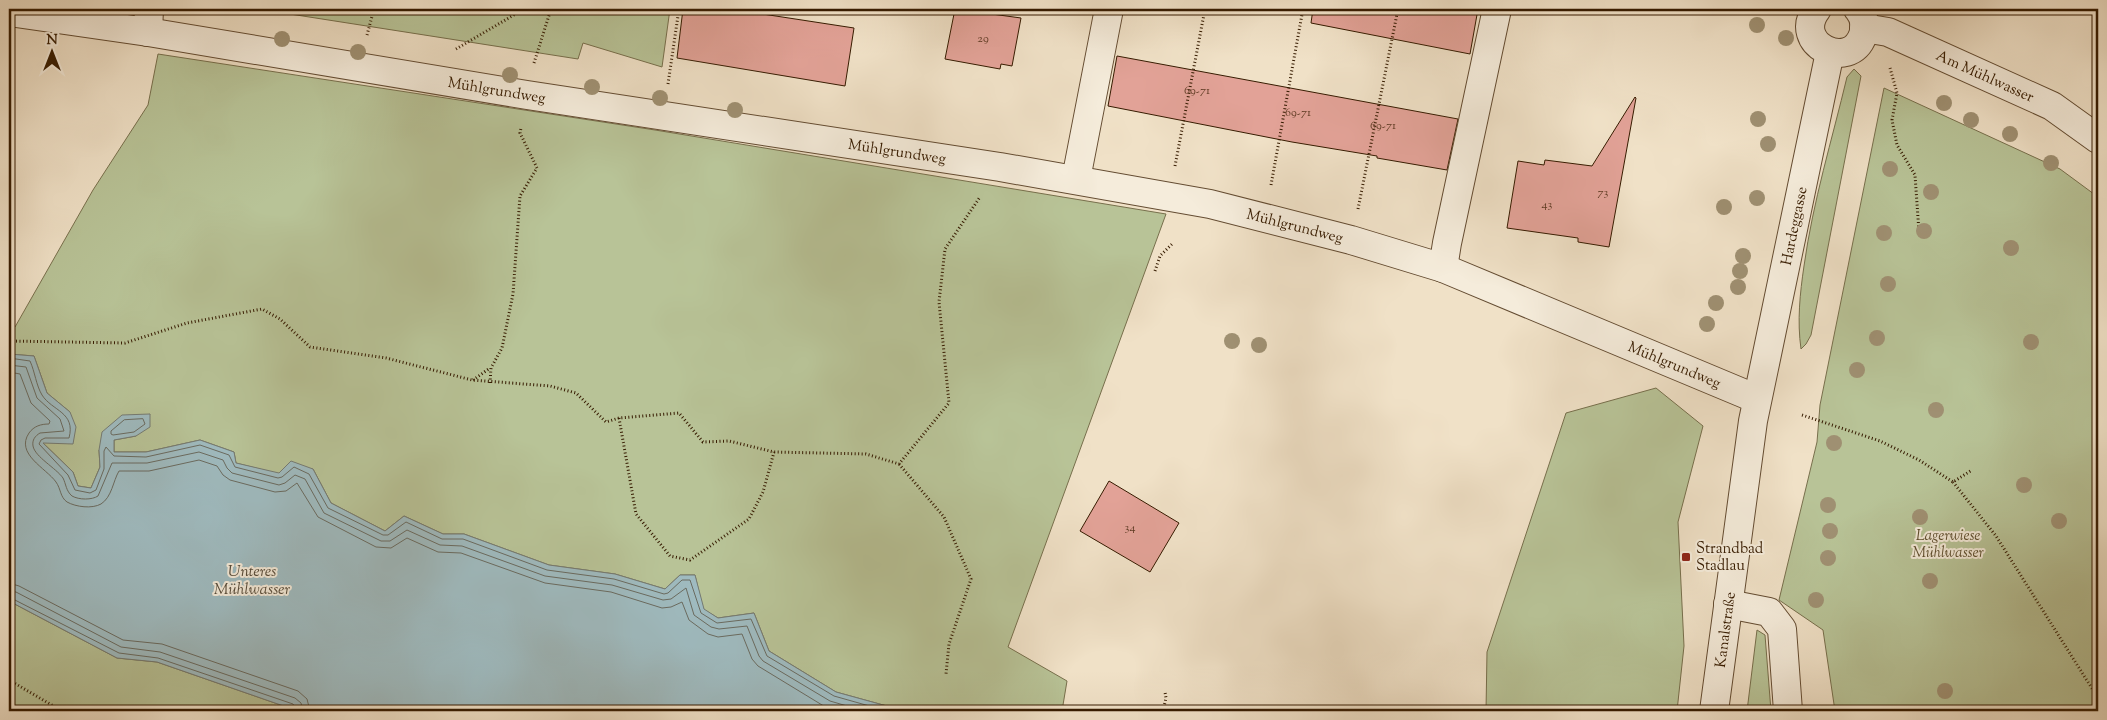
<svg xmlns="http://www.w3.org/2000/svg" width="2107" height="720" font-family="'Sorts Mill Goudy',serif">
	<rect width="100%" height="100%" fill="#f0e1c7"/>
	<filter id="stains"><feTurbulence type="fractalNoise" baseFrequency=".004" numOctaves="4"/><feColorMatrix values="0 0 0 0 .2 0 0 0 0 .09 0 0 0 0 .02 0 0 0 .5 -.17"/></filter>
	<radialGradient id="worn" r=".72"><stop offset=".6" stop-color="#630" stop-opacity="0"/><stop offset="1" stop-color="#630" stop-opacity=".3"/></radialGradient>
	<path fill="#b8c397" stroke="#776f4c" d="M 258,9 L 670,9 L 662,67 L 583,43 L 578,59 Z
		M 158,54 L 655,130 L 1166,214 L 1008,647 L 1067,681 L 1062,711 L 905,711 L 836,692 L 769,651 L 754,613 L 718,618 L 703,609 L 695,575 L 680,575 L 665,589 L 615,574 L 549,565 L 464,534 L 443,534 L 404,516 L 385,531 L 331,503 L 313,469 L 279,474 L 236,463 L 234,452 L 200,440 L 146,452 L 114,452 L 114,440 L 136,436 L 150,414 L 99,450 L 100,467 L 91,488 L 78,486 L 73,472 L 42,442 L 70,412 L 47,393 L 34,356 L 9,354 L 9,327 L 15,327 L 93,190 L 148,105 Z
		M 1854,69 L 1861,76 L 1811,335 L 1806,344 L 1801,349 C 1797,321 1800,293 1804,266 C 1813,201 1832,140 1847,77 Z
		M 1884,88 L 2060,169 L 2098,197 L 2098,711 L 1835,711 L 1823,630 L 1779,600 L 1817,442 L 1820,405 Z
		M 1656,388 L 1703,426 L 1678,522 L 1684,646 L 1677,711 L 1486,711 L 1487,652 L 1566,413 Z
		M 9,601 L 117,658 L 157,662 L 298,711 L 9,711 Z
		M 1757,630 L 1765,635 L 1771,711 L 1747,711 Z"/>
	<path fill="#9fbbc0" stroke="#757b73" d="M 9,354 L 34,356 L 47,393 L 70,412 L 76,427 L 73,444 L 43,443 L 73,472 L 78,486 L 91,488 L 100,467 L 99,450 L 102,432 L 122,415 L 150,414 L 150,427 L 136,436 L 114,440 L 114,452 L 146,452 L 200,440 L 234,452 L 236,463 L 279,473 L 291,461 L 313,469 L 331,503 L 385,531 L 404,516 L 443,534 L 464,534 L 549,565 L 615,574 L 665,589 L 680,575 L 695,575 L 704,609 L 718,618 L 754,613 L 769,651 L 836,692 L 905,711 L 298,711 L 157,662 L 117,658 L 9,601 Z"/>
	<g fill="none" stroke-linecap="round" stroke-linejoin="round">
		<path stroke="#6a6b60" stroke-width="1" d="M 9,358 L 30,361 C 35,372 36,385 42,395 C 52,411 76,412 69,438 L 45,438 L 41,440 L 39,444 L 68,475 L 75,490 L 90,493 L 96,490 L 104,469 L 104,451 L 106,447 L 114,456 L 146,457 L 200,445 L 229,455 L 235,467 L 278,478 L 282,477 L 294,467 L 309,474 L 328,508 L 383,535 L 388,535 L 406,522 L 442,539 L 463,539 L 547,570 L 614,579 L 664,594 L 668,593 L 682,580 L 690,580 L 701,613 L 717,623 L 751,619 L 767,656 L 834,696 L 887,711
			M 9,365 L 26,367 L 37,398 L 60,419 L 64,431 L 40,433 C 35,436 32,440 33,446 C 35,457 56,468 63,478 C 66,484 66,491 72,496 C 79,500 92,500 98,496 L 112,463 L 147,463 L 199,452 L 223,460 L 227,468 L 232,473 L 279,485 L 285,483 L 295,475 L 305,479 L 324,513 L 381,541 L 390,541 L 407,530 L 440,545 L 462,546 L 545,576 L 612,585 L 663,600 L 671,599 L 686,588 L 694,615 L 711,627 L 719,629 L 747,626 L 759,656 L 763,661 L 830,701 L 864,711
			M 9,372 L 20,374 L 31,403 L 50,421 L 49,424 C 41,424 34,426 29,433 C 15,454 46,468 56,482 C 61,489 60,497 67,502 C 76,507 92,509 101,504 C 112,497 113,481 119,471 L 149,471 L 199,460 L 217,466 L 223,475 L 230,480 L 275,492 L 286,491 L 297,483 L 318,517 L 376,547 L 391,548 L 407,538 L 438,552 L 461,553 L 545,583 L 611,592 L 662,608 L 671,607 L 682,602 L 689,620 L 708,634 L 718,637 L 742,634 L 752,659 L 758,666 L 827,708 L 837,711
			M 143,419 L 145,424 L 134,432 L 113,435 L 111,434 L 111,431 L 124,420 Z
			M 9,583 L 19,586 L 123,640 L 162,644 L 298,691 L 307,699 L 310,711
			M 9,591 L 16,592 L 121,647 L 160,652 L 295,698 L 301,703 L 303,711
			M 9,597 L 119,653 L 158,658 L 293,704 L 297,711"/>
	</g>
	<path fill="#e2a297" stroke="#361b00" d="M 683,9 L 730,9 L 854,28 L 845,86 L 677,58 Z
		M 955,9 L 1021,18 L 1012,66 L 1001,64 L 1000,69 L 945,59 Z
		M 1313,9 L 1478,9 L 1470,54 L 1311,23 Z
		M 1117,56 L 1458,119 L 1447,170 L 1377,158 L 1377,156 L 1292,142 L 1108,106 Z
		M 1635,97 L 1636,98 L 1609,247 L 1578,242 L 1578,238 L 1507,228 L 1518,161 L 1544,165 L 1545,160 L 1592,166 Z
		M 1109,481 L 1179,523 L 1150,572 L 1080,531 Z"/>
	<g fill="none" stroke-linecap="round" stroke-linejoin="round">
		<defs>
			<g id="minor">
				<path d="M 1817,9 C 1790,44 1850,73 1863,35 C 1866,26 1864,16 1858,9"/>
				<path id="s1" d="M 9,12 L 148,32 L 527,95 L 1000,167 L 1210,204 L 1351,240 L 1443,268 L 1757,399"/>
				<path id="s2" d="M 1864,28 L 1888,32 L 2052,106 L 2098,139"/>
				<path d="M 148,32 L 149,9"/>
				<path d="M 1076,179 L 1109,9"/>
				<path d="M 1443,268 L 1447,243 L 1497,9"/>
				<path d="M 1728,604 L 1769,612 L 1782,629 L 1788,711"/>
				<path id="s3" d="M 1714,711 L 1753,421 L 1830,52"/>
			</g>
		</defs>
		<use href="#minor" stroke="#644c32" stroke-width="30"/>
		<path stroke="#361b00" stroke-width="3" stroke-dasharray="1 2.5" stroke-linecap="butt" d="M 367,35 L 374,9
			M 456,49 L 524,9
			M 534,63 L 551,9
			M 1890,68 L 1897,93 L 1892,120 L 1897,145 L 1915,175 L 1919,232
			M 668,84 L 679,9
			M 1175,166 L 1205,9
			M 1271,185 L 1303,9
			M 1358,209 L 1398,9
			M 1155,271 L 1160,256 L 1173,243
			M 9,341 L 125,343 L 187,323 L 262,309 L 280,319 L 310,347 L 386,358 L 472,380 L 550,386 L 576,393 L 606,422 L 619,418 L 679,413 L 703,442 L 729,441 L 774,452 L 866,454 L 899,464 L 949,403 L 939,302 L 945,249 L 980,197
			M 473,380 L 490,368
			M 490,383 L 491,368 L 502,348 L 513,294 L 520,196 L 537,168 L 520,133 L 521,128
			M 1802,415 L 1880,441 L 1919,460 L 1953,482 L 1972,470
			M 619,418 L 636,514 L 670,556 L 690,560 L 749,519 L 763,492 L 774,452
			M 899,464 L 944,517 L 971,579 L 949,644 L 946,674
			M 1953,482 L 1996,536 L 2098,698
			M 9,680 L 62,711
			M 1163,711 L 1166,698 L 1165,692"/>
		<use href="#minor" stroke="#f5ecdb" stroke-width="28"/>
	</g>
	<g fill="#9f9072">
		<circle cx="1757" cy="25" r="8"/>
		<circle cx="1786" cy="38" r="8"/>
		<circle cx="282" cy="39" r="8"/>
		<circle cx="358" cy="52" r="8"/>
		<circle cx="510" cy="75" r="8"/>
		<circle cx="592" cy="87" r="8"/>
		<circle cx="660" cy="98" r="8"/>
		<circle cx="1944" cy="103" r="8"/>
		<circle cx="735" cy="110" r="8"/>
		<circle cx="1758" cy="119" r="8"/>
		<circle cx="1971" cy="120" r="8"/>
		<circle cx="2010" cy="134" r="8"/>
		<circle cx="1768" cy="144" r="8"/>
		<circle cx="2051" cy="163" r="8"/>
		<circle cx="1890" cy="169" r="8"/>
		<circle cx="1931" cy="192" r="8"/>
		<circle cx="1757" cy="198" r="8"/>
		<circle cx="1724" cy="207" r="8"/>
		<circle cx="1924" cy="231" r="8"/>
		<circle cx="1884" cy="233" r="8"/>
		<circle cx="2011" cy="248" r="8"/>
		<circle cx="1743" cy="256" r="8"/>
		<circle cx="1740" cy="271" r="8"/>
		<circle cx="1888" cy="284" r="8"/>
		<circle cx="1738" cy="287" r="8"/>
		<circle cx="1716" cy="303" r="8"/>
		<circle cx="1707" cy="324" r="8"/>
		<circle cx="1877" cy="338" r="8"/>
		<circle cx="1232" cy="341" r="8"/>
		<circle cx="2031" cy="342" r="8"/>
		<circle cx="1259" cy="345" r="8"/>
		<circle cx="1857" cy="370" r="8"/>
		<circle cx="1936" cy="410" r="8"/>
		<circle cx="1834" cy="443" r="8"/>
		<circle cx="2024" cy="485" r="8"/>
		<circle cx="1828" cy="505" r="8"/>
		<circle cx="1920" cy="517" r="8"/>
		<circle cx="2059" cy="521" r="8"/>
		<circle cx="1830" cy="531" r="8"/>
		<circle cx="1828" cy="558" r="8"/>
		<circle cx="1930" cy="581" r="8"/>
		<circle cx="1816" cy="600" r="8"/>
		<circle cx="1945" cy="691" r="8"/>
	</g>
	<rect fill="#8f2418" stroke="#f5ecdb" stroke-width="2" x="1681" y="552" width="10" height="10" rx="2.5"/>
	<g text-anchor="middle" stroke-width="4" stroke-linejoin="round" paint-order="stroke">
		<g font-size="12" fill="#613d26">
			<text x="983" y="42">29</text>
			<text x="1197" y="94">69-71</text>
			<text x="1298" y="116">69-71</text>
			<text x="1383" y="129">69-71</text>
			<text x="1603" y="196">73</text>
			<text x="1547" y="208">43</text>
			<text x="1130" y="531">34</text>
		</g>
		<g font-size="15" fill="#361b00" stroke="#f5ecdb">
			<text dy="5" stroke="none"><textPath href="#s2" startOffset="131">Am Mühlwasser</textPath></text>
			<text dy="5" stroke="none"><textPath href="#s1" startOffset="494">Mühlgrundweg</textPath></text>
			<text dy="5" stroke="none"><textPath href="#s1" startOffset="899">Mühlgrundweg</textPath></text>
			<text dy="5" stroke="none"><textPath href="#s1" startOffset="1304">Mühlgrundweg</textPath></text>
			<text dy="5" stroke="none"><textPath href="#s3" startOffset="492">Hardeggasse</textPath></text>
			<text dy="5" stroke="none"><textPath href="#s1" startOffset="1709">Mühlgrundweg</textPath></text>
			<text dy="5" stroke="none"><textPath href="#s3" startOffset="82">Kanalstraße</textPath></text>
		</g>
		<g font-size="15" font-style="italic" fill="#5d4d2d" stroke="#f5ecdb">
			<text x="1948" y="540">Lagerwiese<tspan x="1948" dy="17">Mühlwasser</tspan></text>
		</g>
		<g font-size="15" fill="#361b00" stroke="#f5ecdb" text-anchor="start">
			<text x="1696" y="553">Strandbad<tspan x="1696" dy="17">Stadlau</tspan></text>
		</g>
		<g font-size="16" font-style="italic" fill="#564b3a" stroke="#f5ecdb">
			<text x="252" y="576">Unteres<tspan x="252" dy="18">Mühlwasser</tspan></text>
		</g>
	</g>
	<rect width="2107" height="720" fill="none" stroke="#f0e1c7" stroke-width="30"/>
	<rect x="10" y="10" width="2087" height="700" fill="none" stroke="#361b00" stroke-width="2.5"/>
	<rect x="15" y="15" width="2077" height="690" fill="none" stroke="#361b00"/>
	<g transform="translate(52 52)" stroke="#f5ecdb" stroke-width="4" paint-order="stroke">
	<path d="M0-4L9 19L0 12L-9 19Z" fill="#361b00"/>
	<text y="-8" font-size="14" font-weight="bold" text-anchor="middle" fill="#361b00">N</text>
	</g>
	<rect width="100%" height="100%" filter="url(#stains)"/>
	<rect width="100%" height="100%" fill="url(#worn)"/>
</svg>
